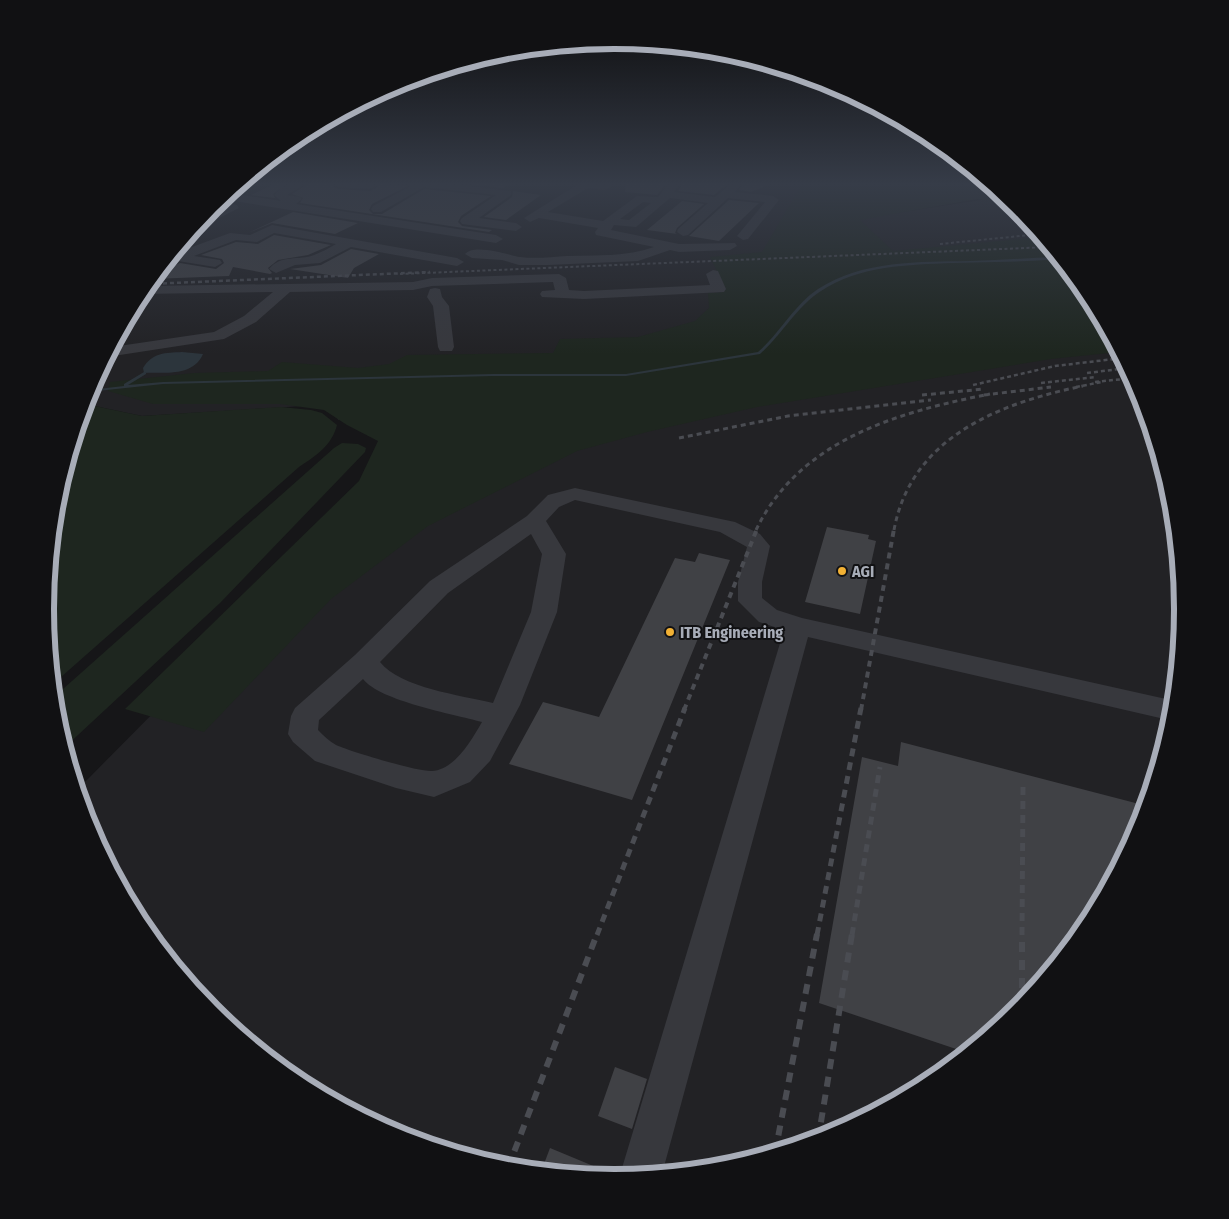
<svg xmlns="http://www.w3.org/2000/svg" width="1229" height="1219" font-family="'Fira Sans Condensed',sans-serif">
	<rect width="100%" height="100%" fill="#161618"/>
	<path fill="#222225" d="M 241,183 L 821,183 L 870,217 L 994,198 L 1009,200 L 1017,207 L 1088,293 L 1141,392 L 1173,499 L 1184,610 L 1173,721 L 1141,828 L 1088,926 L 1017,1012 L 931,1083 L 832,1136 L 725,1168 L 614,1179 L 503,1168 L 396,1136 L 298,1083 L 212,1012 L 141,926 L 88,827 L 77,790 L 291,574 L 650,393 L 338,420 L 335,412 L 321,405 L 142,416 L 85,404 L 88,391 L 141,293 L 212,207 Z"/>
	<path fill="#1e261f" d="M 241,183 L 273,183 L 246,194 L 230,192 Z
		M 794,183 L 974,183 L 991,185 L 1013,203 L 977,199 L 860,220 L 893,251 L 1042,237 L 1088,293 L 1119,352 L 1051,359 L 757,407 L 647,432 L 577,451 L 428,526 L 331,599 L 204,732 L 125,709 L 359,481 L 378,441 L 347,425 L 324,410 L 280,404 L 153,404 L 108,391 L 110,382 L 194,373 L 268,371 L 282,362 L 358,368 L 389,364 L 407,355 L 553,353 L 560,339 L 638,337 L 695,321 L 709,308 L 708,293 L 724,292 L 726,289 L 710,257 L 762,252 L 799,189 Z
		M 85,404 L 142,416 L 281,407 L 311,410 L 322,413 L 337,425 C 332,445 317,455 299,467 L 52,685 L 45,609 L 56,498 Z
		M 342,443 L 358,444 L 366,448 L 365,452 L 220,603 L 64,748 L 56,720 L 54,697 L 334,448 Z"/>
	<path fill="#2c353c" d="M 182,352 L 203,354 C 193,377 165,372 144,373 L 143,368 C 153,352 165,353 182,352 Z"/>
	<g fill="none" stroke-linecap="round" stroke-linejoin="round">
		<path fill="#2c353c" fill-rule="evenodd" d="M 1058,257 L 1060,259 C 1025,262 989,262 953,263 C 908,265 860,265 821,291 C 796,307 782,335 760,354 L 626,376 L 493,376 L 163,384 L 88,392 L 89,390 L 124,386 L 124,384 L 144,372 L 146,373 L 146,374 L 128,385 L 163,382 L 493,374 L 626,374 L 758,352 C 780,333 794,305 818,289 C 863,260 919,262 970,261 C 1000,260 1029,258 1058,257 Z"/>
	</g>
	<path fill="#404145" d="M 277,183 L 288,183 L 273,194 L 275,198 L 251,195 Z
		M 309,183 L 332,183 L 333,187 L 339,189 L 370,191 L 378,187 L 374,183 L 408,186 L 372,204 L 369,210 L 373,214 L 382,214 L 424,189 L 491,196 L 461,216 L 458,222 L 462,226 L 492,230 L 489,232 L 300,203 L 303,198 L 292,194 Z
		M 459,183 L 510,183 L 503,188 Z
		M 626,183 L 667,183 L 657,195 L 625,192 Z
		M 683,183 L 729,183 L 714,195 L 678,191 Z
		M 744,183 L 771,183 L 771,184 L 751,192 L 739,190 Z
		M 513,191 L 541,195 L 506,220 L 484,217 L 512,197 Z
		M 729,200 L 759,203 L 719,241 L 689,236 Z
		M 682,201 L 704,204 L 677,228 L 675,233 L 677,234 L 647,230 Z
		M 293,212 L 358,223 L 335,234 L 272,223 L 248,233 Z
		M 274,235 L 331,245 L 308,255 L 278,260 L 268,268 L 272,273 L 270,274 L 233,267 L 229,276 L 152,279 L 157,274 L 180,263 L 216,269 L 224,263 L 222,259 L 201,255 L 236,242 L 258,244 Z
		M 351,249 L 379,254 L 354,268 L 348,278 L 290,269 L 321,265 Z
		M 827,527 L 869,535 L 868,539 L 876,541 L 860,614 L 805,602 Z
		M 699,553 L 730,560 L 632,800 L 509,764 L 543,702 L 599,717 L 675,558 L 695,562 Z
		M 901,742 L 1147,806 L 1141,828 L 1088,926 L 1017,1012 L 968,1053 L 819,1003 L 862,757 L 898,766 Z
		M 615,1067 L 647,1079 L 632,1129 L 598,1116 Z
		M 550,1148 L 615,1175 L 614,1179 L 541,1172 Z"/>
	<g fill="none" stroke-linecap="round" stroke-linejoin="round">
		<path stroke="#3d3f44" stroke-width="2" stroke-dasharray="1 2" stroke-linecap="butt" d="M 960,183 L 994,188"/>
		<path fill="#37383d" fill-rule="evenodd" d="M 292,183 L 307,183 L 287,195 L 300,197 L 302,199 L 296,204 L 496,235 L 503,239 L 496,243 L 222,199 L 229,193 L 281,201 L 274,195 L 281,188 Z
			M 334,183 L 371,183 L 376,186 L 370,189 L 339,187 L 335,186 Z
			M 408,183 L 444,183 L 511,191 L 511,195 L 479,218 L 516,223 L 522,227 L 516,231 L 462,224 L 460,221 L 462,218 L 496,195 L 424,187 L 381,212 L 373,212 L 371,209 L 373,206 L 411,186 Z
			M 580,183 L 618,183 L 605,190 L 588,188 L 548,212 L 603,221 L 637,196 L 658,197 L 669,183 L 681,183 L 674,192 L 715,197 L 732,183 L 742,183 L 735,192 L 773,196 L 779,200 L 748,239 L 743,240 L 737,236 L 765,202 L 728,198 L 688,235 L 683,236 L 677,232 L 678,229 L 708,203 L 670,198 L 636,227 L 614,225 L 611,230 L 679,244 L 735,243 L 737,246 L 730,250 L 679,252 L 670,250 L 638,261 L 548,265 L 519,265 L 502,260 L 472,258 L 465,254 C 474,243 509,255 520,257 C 535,259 552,257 567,256 C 596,255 626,257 654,247 L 596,235 L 595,232 L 598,228 L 539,218 L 530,222 L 524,218 ZM 643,202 L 651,203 L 629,220 L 620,219 Z
			M 222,202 L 237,205 L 239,208 L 217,219 L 202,219 L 207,212 L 220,209 L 216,206 Z
			M 272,225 L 457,258 L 464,262 L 457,266 L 351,247 L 320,263 L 295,265 L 276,273 L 269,269 C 281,254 299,261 314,255 C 322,252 329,248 336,244 L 274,233 L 257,242 L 236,240 L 194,256 L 220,260 L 222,263 L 215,267 L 178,261 L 171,257 L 173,254 L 230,233 L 250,235 Z
			M 713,270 L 718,271 L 726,289 L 724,292 L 584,299 L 542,297 L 540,294 L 542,291 L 555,290 L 553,282 L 432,286 L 413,290 L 290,292 L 256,322 L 224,339 L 107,357 L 112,347 L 214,332 L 244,316 L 273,292 L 141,294 L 147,286 L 413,282 L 432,278 L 559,274 L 566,278 L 569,290 L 584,291 L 710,285 L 706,274 Z
			M 435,288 L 440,289 L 442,297 L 449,306 L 454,347 L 452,351 L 440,351 L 438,347 L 433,306 L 427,297 L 430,289 Z
			M 575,488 L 735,522 L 760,534 L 770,546 L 762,582 L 762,598 L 777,610 L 802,618 L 1175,701 L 1173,721 L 808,637 L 662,1174 L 619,1178 L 784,630 L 759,622 L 738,601 L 738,582 L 747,547 L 720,532 L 575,500 L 559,507 L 546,521 L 566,554 L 557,612 L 520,705 L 490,761 L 470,782 L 434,797 L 396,788 L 315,761 L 293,742 L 288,734 L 291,716 L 295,708 L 355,655 L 430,581 L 527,516 L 548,495 ZM 531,534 L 542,554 L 531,612 L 493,703 C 460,695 401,688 380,662 L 448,593 ZM 363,679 C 380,701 453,714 482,722 C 472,739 455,770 432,771 C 418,772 349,751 336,745 C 329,741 323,735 318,730 L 319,720 Z"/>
		<path stroke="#4a4c52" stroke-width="2" stroke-dasharray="3 2.5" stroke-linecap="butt" d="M 940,244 L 1040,234
			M 400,274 L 1050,247"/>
		<path stroke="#4a4c52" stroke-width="2.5" stroke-dasharray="4 3" stroke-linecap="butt" d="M 149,284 L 430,272
			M 1087,373 L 1128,368
			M 1095,382 L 1133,378
			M 1041,383 L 1096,377
			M 973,385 L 1055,366 L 1123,358
			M 1076,387 L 1102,382"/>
		<path stroke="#4a4c52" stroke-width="3" stroke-dasharray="5 4" stroke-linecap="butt" d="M 922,395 L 984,389
			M 984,395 L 1051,387
			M 679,438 L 788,416 L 931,400
			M 756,530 C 800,439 899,412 990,394
			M 894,530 C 911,437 1000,403 1083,386"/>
		<path stroke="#4a4c52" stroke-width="4" stroke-dasharray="6 5" stroke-linecap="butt" d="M 684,710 L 757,529
			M 861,710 L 894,529"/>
		<path stroke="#4a4c52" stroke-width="5" stroke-dasharray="8 6" stroke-linecap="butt" d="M 597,935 L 685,708
			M 817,935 L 861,708
			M 852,935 L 880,767
			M 1022,935 L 1023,787"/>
		<path stroke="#4a4c52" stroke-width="6" stroke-dasharray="10 8" stroke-linecap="butt" d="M 1022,1006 L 1022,934
			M 818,1140 L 852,934
			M 775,1153 L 817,934
			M 508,1168 L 597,934"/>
	</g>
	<linearGradient id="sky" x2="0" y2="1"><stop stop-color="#0c0c0d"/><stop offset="0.52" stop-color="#363c48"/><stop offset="1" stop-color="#363c48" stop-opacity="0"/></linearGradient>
	<rect width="1229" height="354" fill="url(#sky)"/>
	<g fill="#f2b134" stroke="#111113" stroke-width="2">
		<circle cx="842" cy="571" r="5"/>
		<circle cx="670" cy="632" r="5"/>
	</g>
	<g text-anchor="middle" stroke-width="4" stroke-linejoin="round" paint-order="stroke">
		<g font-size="16" font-weight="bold" fill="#a8adb8" stroke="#111113" text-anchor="start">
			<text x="852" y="577">AGI</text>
			<text x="680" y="638">ITB Engineering</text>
		</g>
	</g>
	<path d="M0 0H1229V1219H0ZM54 609a560 560 0 1 1 1120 0a560 560 0 1 1-1120 0Z" fill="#111113" fill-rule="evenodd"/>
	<path fill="none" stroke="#a8adb8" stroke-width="6" d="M54 609a560 560 0 1 1 1120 0a560 560 0 1 1-1120 0Z"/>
</svg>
